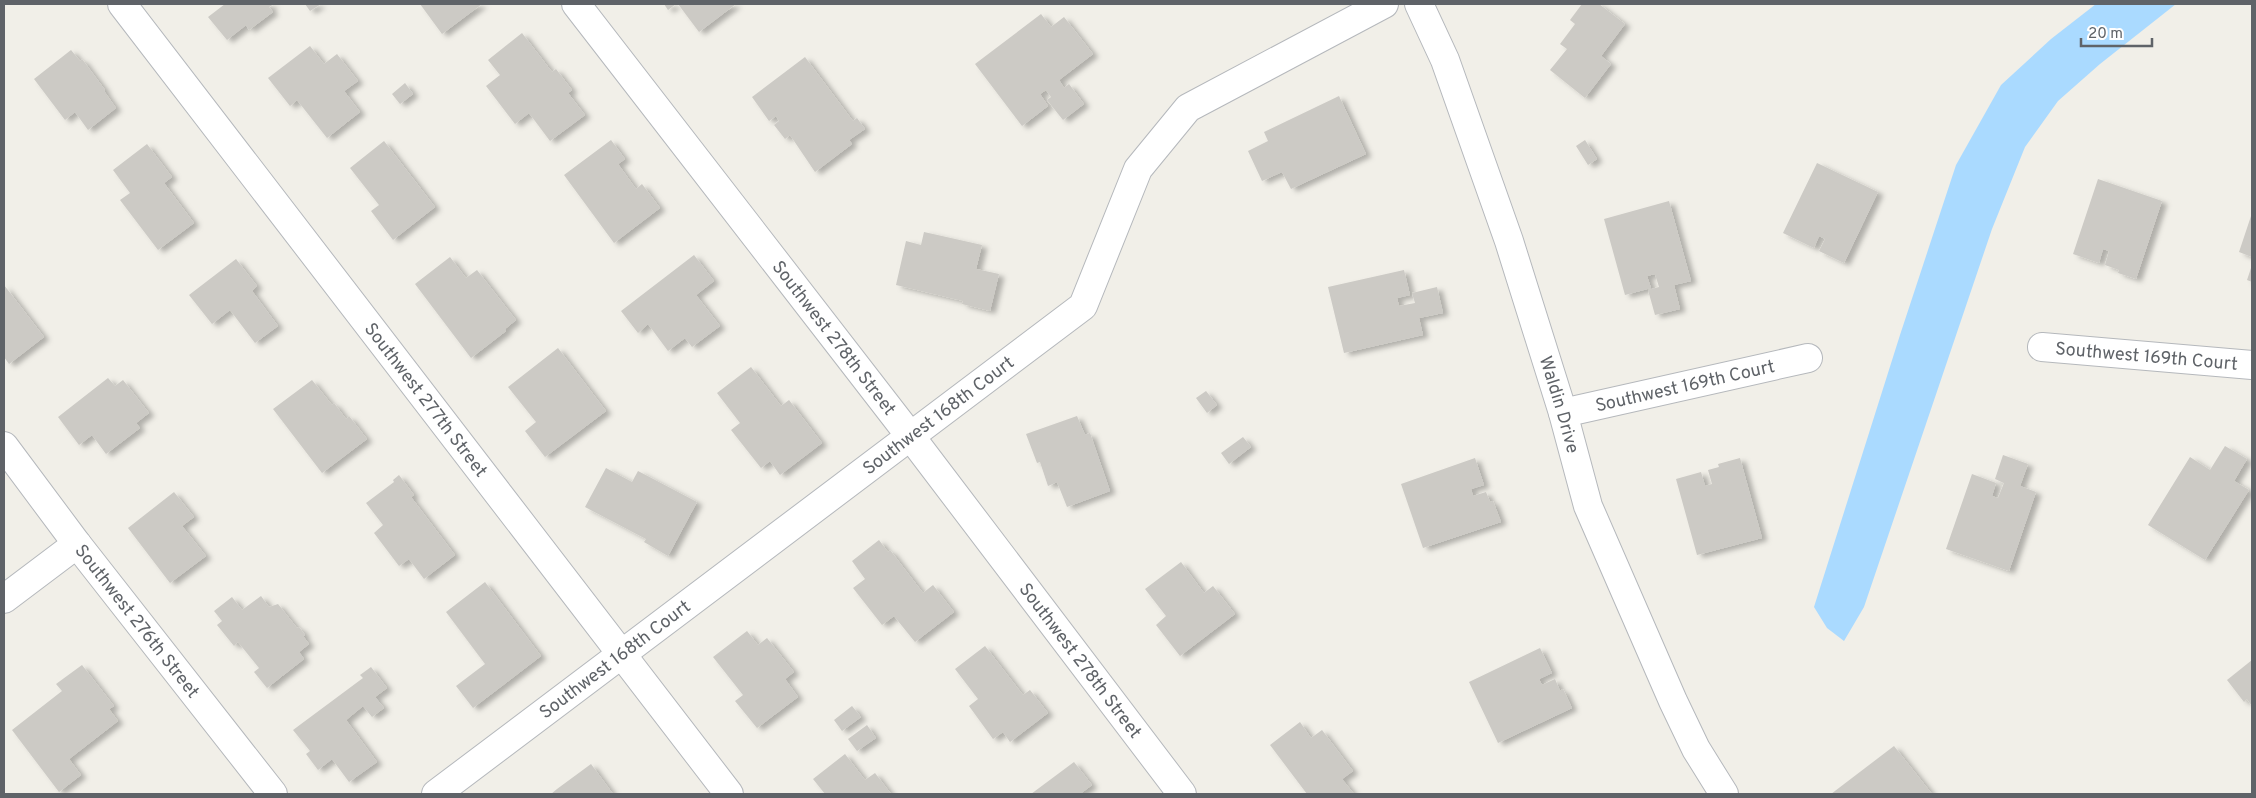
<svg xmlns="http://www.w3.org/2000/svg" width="2256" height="798" font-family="Overpass,sans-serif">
	<defs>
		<filter id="shadow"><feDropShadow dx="5.5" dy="3" stdDeviation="2.5" flood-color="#0004"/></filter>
	</defs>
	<rect width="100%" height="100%" fill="#f1efe8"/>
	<path fill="#aadaff" d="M 2096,4 L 2176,4 L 2100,64 L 2058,101 L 2025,147 L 1992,229 L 1864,607 L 1844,641 L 1827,628 L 1814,607 L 1900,335 L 1956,165 L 2001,85 L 2051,39 Z"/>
	<path fill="#cccac5" filter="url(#shadow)" d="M 225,4 L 274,4 L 269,7 L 273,12 L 249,30 L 246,25 L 227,40 L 208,17 Z
		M 305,4 L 321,4 L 310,11 Z
		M 420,4 L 482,4 L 442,34 Z
		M 664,4 L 676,4 L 668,10 Z
		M 678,4 L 736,4 L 699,32 Z
		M 1582,4 L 1599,4 L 1625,24 L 1601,56 L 1611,64 L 1585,98 L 1550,70 L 1567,49 L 1560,44 L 1575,24 L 1570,20 Z
		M 1041,14 L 1051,27 L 1064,17 L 1093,54 L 1059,80 L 1064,88 L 1069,84 L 1084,104 L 1063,120 L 1047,100 L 1051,97 L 1046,90 L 1040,94 L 1048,106 L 1022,126 L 975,64 Z
		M 522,33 L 552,72 L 556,69 L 572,90 L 568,93 L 585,115 L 550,141 L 529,113 L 515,124 L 486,86 L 500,75 L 488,60 Z
		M 310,46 L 324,64 L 337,54 L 358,81 L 344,91 L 360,112 L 327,138 L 297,100 L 290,106 L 268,78 Z
		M 71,50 L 80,61 L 82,59 L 105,90 L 104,91 L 116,108 L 88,130 L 75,112 L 65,120 L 34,79 Z
		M 805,57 L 853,121 L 857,118 L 865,129 L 849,140 L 852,144 L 815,172 L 790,135 L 785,139 L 774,125 L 779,121 L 776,116 L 769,121 L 752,97 Z
		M 405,83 L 413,94 L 400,104 L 392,94 Z
		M 1339,96 L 1366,154 L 1291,189 L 1282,172 L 1262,181 L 1248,151 L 1268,141 L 1264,132 Z
		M 611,140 L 625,159 L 618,164 L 636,189 L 642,184 L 660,208 L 614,243 L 564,175 Z
		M 1585,140 L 1597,159 L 1588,165 L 1576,146 Z
		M 384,141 L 435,207 L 393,240 L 371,211 L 379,205 L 350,168 Z
		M 147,144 L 172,177 L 164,183 L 194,223 L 158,250 L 120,200 L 130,193 L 113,170 Z
		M 1817,163 L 1878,192 L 1844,263 L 1819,251 L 1825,239 L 1819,236 L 1814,248 L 1783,233 Z
		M 2098,179 L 2162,201 L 2136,279 L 2118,273 L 2119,270 L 2105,265 L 2109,251 L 2103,249 L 2099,263 L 2073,254 Z
		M 1669,201 L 1691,281 L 1674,285 L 1680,309 L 1655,315 L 1648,290 L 1659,287 L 1655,274 L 1647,276 L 1651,288 L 1625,295 L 1604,219 Z
		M 2252,213 L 2252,257 L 2239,252 Z
		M 924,232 L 982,245 L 976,269 L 999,274 L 990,311 L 962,304 L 963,301 L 896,285 L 906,241 L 921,245 Z
		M 694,255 L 714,281 L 696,295 L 720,326 L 692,347 L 685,338 L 668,351 L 648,324 L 638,333 L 621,311 Z
		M 450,257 L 466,278 L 477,270 L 516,320 L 505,329 L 506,331 L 471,358 L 415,284 Z
		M 236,259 L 257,286 L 252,291 L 278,326 L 255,343 L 230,310 L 212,324 L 189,295 Z
		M 2252,265 L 2252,282 L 2247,280 Z
		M 1404,270 L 1410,295 L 1397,298 L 1399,306 L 1415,303 L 1412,293 L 1437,287 L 1443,313 L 1419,318 L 1423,335 L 1344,353 L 1328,287 Z
		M 4,285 L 44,337 L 9,364 L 4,357 Z
		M 558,348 L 606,411 L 545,457 L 525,431 L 536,422 L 508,387 Z
		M 751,367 L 781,406 L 789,400 L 822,443 L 780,475 L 770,461 L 761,468 L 731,430 L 740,423 L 717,393 Z
		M 108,378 L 115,386 L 123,380 L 149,413 L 136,423 L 140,428 L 106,454 L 92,435 L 79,445 L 58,417 Z
		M 312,380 L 332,405 L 334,403 L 346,419 L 349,416 L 367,439 L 322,473 L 273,409 Z
		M 1206,391 L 1217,405 L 1207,413 L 1196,398 Z
		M 1077,416 L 1085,435 L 1090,433 L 1110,491 L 1067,507 L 1057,482 L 1048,486 L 1040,462 L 1037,463 L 1026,434 Z
		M 1243,437 L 1251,447 L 1229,464 L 1221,453 Z
		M 2225,446 L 2247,459 L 2234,481 L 2249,490 L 2205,560 L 2148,525 L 2190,457 L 2210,470 Z
		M 2003,455 L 2028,464 L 2020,486 L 2036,492 L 2009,571 L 1946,549 L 1972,474 L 1996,483 L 1992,496 L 1998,498 L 2004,483 L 1995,479 Z
		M 1475,458 L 1484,485 L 1471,489 L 1473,496 L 1486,492 L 1490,502 L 1493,501 L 1501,522 L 1423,548 L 1401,484 Z
		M 1740,458 L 1762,538 L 1697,555 L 1676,479 L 1701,472 L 1705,486 L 1712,484 L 1708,470 L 1719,467 L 1718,464 Z
		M 606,468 L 632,482 L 638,471 L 697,502 L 668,556 L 644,542 L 646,539 L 585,507 Z
		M 399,475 L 414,495 L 411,497 L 455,555 L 424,579 L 409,559 L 399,566 L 374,533 L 383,525 L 366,503 L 394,482 L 393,480 Z
		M 174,492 L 194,517 L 182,526 L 206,556 L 170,583 L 128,528 Z
		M 879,540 L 888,552 L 890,550 L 923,593 L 933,585 L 954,612 L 915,642 L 894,616 L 882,625 L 853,588 L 865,579 L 852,561 Z
		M 1181,562 L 1204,593 L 1213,586 L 1235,614 L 1180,656 L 1156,625 L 1166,616 L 1145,589 Z
		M 485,582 L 541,656 L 473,708 L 456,686 L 485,664 L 446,612 Z
		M 261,596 L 269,607 L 278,604 L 297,628 L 299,627 L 305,635 L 303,636 L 309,644 L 299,652 L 304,659 L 267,688 L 254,672 L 259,668 L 238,642 L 234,646 L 217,625 L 222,621 L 214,611 L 232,597 L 242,610 Z
		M 747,631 L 758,645 L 767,638 L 794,672 L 785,679 L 798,697 L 757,728 L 735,701 L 743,695 L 713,657 Z
		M 985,646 L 1023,695 L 1030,690 L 1048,713 L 1010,742 L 1003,732 L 993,739 L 969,706 L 978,699 L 955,669 Z
		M 1540,648 L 1552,673 L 1539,679 L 1542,685 L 1555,679 L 1560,691 L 1563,689 L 1572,708 L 1498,743 L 1469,682 Z
		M 2252,660 L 2252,706 L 2247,699 L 2244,702 L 2227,680 Z
		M 82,665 L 114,706 L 109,709 L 118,721 L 69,759 L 81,775 L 59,792 L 12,730 L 62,691 L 56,684 Z
		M 371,667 L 387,688 L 375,697 L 384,708 L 372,717 L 363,706 L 346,720 L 377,762 L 349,782 L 332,759 L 318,770 L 306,754 L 310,751 L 293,730 L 363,678 L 360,675 Z
		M 852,706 L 861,717 L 842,731 L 834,720 Z
		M 1300,722 L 1311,738 L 1322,730 L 1353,771 L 1342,779 L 1354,794 L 1307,794 L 1270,745 Z
		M 867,725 L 876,738 L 857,751 L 848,739 Z
		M 1894,746 L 1932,794 L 1831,794 Z
		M 845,754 L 865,780 L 875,773 L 891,794 L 825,794 L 813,779 Z
		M 1074,762 L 1092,785 L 1080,794 L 1031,794 Z
		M 591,764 L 613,794 L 551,794 L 557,789 Z"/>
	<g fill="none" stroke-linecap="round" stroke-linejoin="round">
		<defs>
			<g id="minor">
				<path id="s1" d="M 122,4 L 729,794"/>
				<path id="s2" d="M 576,4 L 911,437 L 1182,794"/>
				<path id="s3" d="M 1419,4 L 1445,60 L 1509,241 L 1563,413 L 1588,506 L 1673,701 L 1696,749 L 1724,794"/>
				<path id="s4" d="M 2042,347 L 2252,365"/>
				<path id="s5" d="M 1563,413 L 1808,358"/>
				<path id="s6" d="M 4,446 L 77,544 L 273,794"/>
				<path d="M 4,599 L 77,544"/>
				<path id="s7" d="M 436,794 L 1083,306 L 1138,169 L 1188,108 L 1384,4"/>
			</g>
		</defs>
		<use href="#minor" stroke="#b5b8bc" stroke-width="30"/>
		<use href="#minor" stroke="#fff" stroke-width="28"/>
	</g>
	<g text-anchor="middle" stroke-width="4" stroke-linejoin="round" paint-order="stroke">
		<g font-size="18" fill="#5f6368" stroke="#fff">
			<text dy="6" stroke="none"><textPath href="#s2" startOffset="422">Southwest 278th Street</textPath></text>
			<text dy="6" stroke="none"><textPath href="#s4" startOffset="105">Southwest 169th Court</textPath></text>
			<text dy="6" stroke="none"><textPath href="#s5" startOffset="125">Southwest 169th Court</textPath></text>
			<text dy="6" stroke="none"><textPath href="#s1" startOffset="499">Southwest 277th Street</textPath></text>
			<text dy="6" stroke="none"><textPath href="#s3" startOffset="425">Waldin Drive</textPath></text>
			<text dy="6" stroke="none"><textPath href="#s7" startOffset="629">Southwest 168th Court</textPath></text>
			<text dy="6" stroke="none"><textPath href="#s6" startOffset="220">Southwest 276th Street</textPath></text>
			<text dy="6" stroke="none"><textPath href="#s7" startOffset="224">Southwest 168th Court</textPath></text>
			<text dy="6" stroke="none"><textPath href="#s2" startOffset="828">Southwest 278th Street</textPath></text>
		</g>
	</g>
	<rect width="2256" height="798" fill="none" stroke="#5f6368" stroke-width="10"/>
	<path d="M2081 38v8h71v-8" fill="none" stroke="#5f6368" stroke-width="2.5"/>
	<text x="2088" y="38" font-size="15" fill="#5f6368" stroke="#ffffff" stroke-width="4" paint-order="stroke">20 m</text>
</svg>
